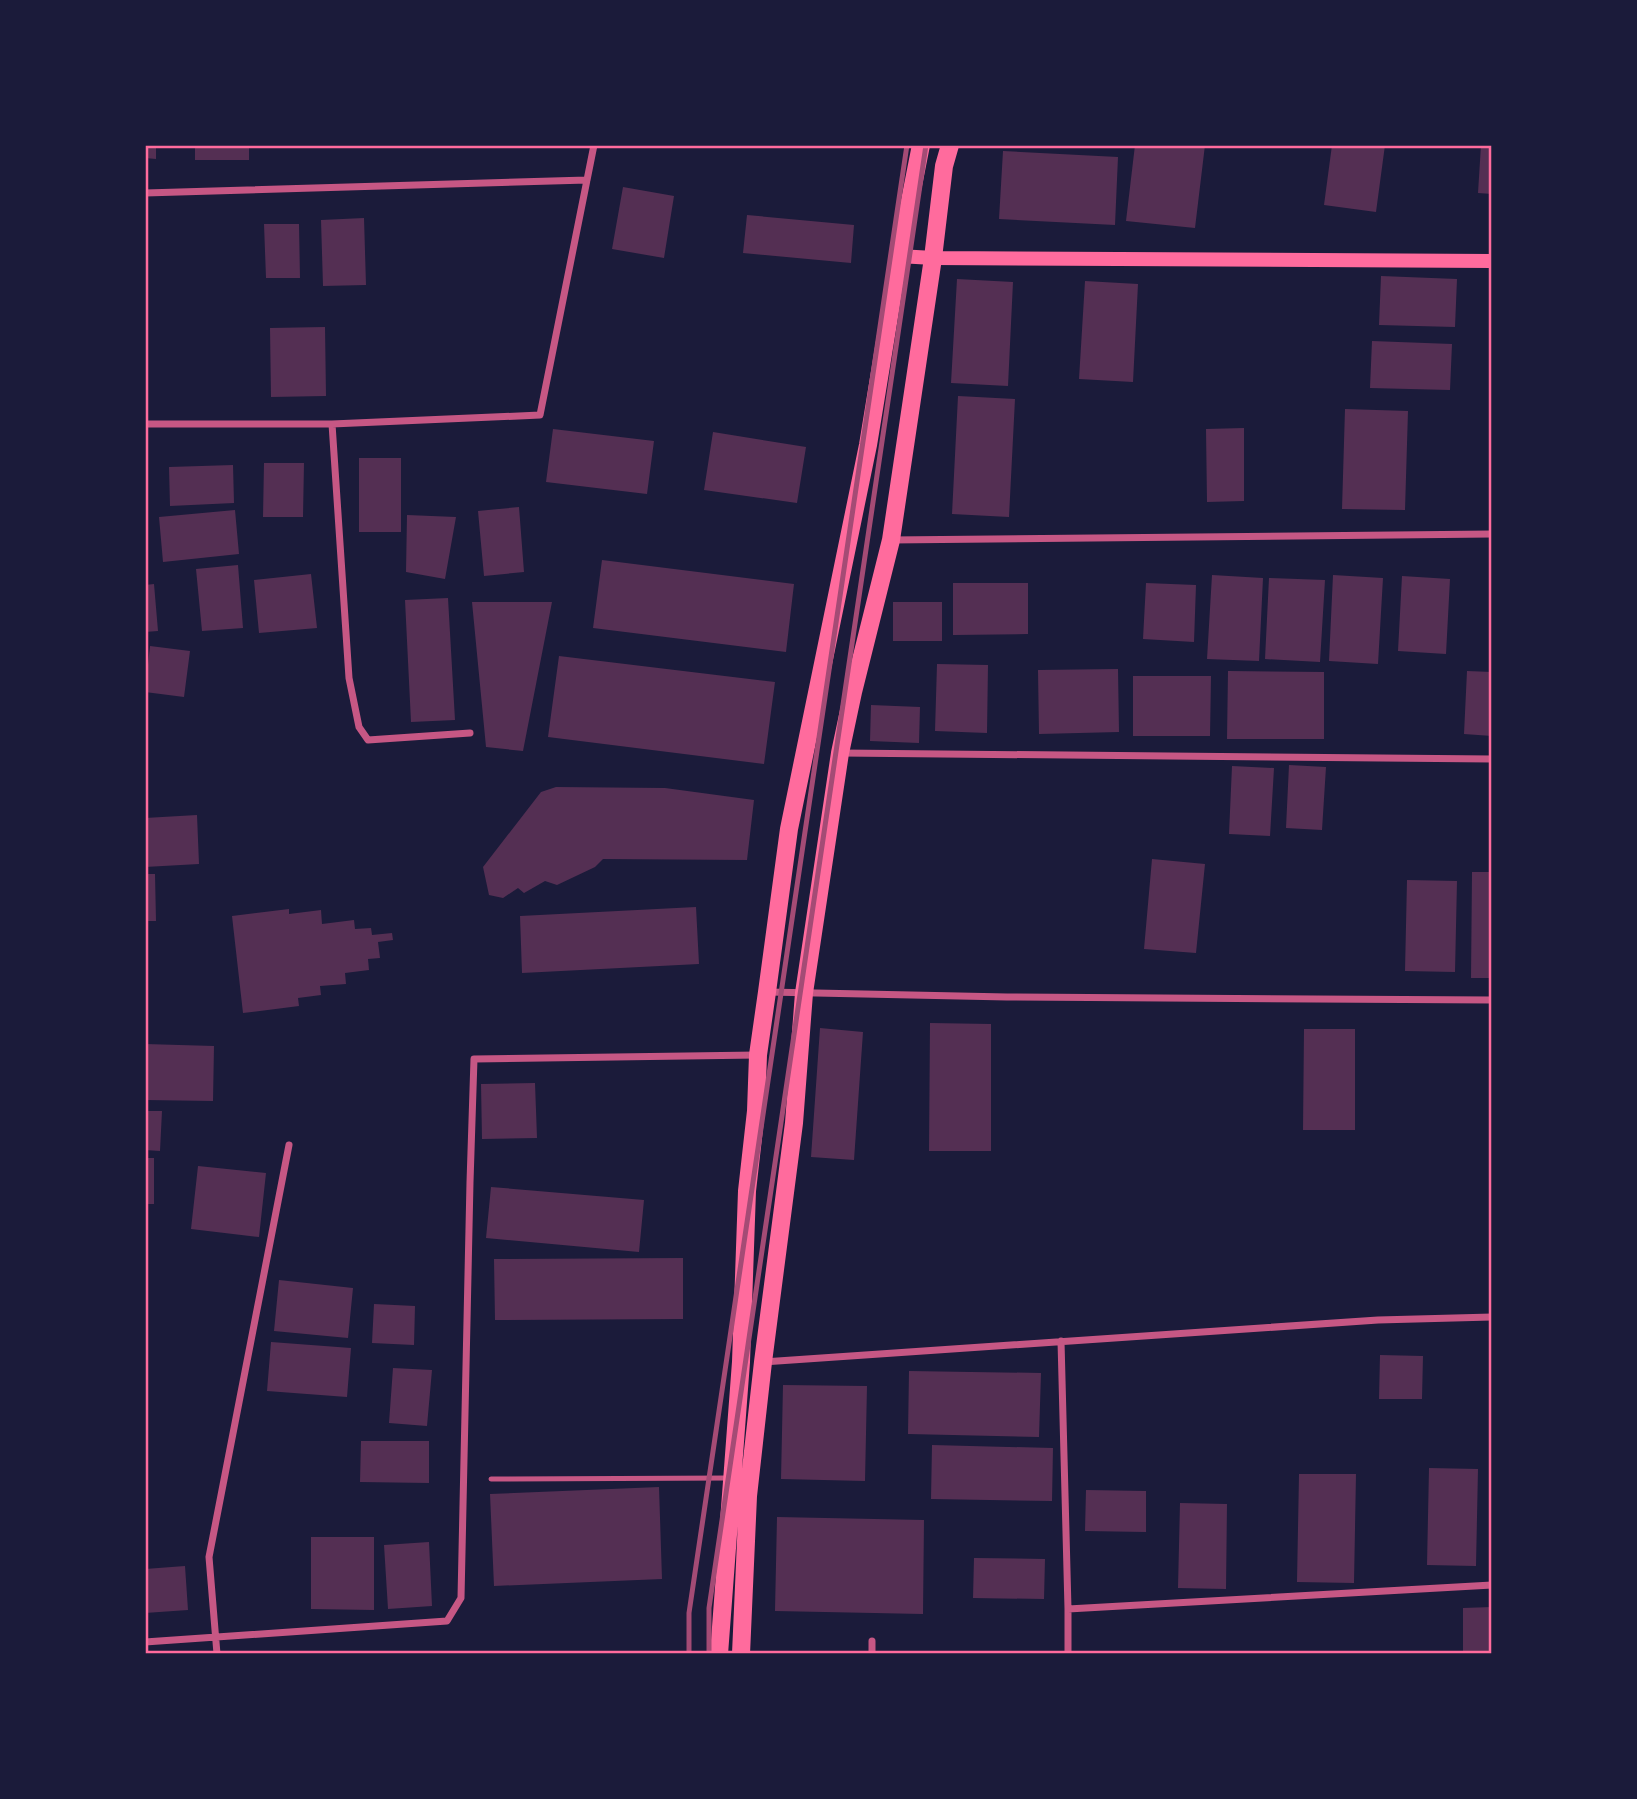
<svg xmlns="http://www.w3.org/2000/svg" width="1637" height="1799" font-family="'Public Sans',sans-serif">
	<rect width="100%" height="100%" fill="#1b1b3a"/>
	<path fill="#542f53" d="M 145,145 L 156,145 L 156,159 L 145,158 Z
		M 195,145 L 249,145 L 249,160 L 195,160 Z
		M 1135,145 L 1205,145 L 1195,228 L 1126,221 Z
		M 1332,145 L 1385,145 L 1376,212 L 1324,205 Z
		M 1481,145 L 1492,145 L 1492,194 L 1478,193 Z
		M 1003,151 L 1118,157 L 1115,225 L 999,219 Z
		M 623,187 L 674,196 L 664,258 L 612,249 Z
		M 747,215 L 854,225 L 851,263 L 743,253 Z
		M 364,218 L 366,285 L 323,286 L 321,220 Z
		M 264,224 L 299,224 L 300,278 L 266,278 Z
		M 1381,276 L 1457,279 L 1455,327 L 1379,325 Z
		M 957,279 L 1013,282 L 1008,386 L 951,383 Z
		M 1085,281 L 1138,284 L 1133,382 L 1079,379 Z
		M 325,327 L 326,396 L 271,397 L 270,328 Z
		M 1372,341 L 1452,344 L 1450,390 L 1370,388 Z
		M 958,396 L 1015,399 L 1009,517 L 952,514 Z
		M 1345,409 L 1408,411 L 1405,510 L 1342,509 Z
		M 1244,428 L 1244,501 L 1207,502 L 1206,429 Z
		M 553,429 L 654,441 L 647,494 L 546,482 Z
		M 713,432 L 806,447 L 797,503 L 704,490 Z
		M 359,458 L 401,458 L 401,532 L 359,532 Z
		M 264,463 L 304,463 L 303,517 L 263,517 Z
		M 233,465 L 234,503 L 170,506 L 169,467 Z
		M 519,507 L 524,572 L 484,576 L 478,511 Z
		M 235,510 L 239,554 L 163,562 L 159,517 Z
		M 407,515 L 456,517 L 445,579 L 406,572 Z
		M 602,560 L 794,584 L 786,652 L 593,628 Z
		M 238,565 L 243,628 L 202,631 L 196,569 Z
		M 311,574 L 317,628 L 259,633 L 254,580 Z
		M 1212,575 L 1263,578 L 1259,661 L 1207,659 Z
		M 1333,575 L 1383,578 L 1378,664 L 1329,661 Z
		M 1402,576 L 1450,579 L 1446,654 L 1398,651 Z
		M 1269,578 L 1325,580 L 1320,662 L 1265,659 Z
		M 953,583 L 1028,583 L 1028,634 L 953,635 Z
		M 1146,583 L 1196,585 L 1194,642 L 1143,639 Z
		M 154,584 L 158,631 L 145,632 L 145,585 Z
		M 448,598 L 455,720 L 411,722 L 405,600 Z
		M 472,602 L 552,602 L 523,751 L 486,747 Z
		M 893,602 L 942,602 L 942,641 L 893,641 Z
		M 150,646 L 190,651 L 184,697 L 145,692 Z
		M 559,656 L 775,682 L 764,764 L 548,737 Z
		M 937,664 L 988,665 L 987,733 L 935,731 Z
		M 1118,669 L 1119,732 L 1039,734 L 1038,670 Z
		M 1228,671 L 1324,672 L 1324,739 L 1227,739 Z
		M 1467,671 L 1492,672 L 1492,736 L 1464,734 Z
		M 1133,676 L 1211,676 L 1210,736 L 1133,736 Z
		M 871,705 L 920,707 L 919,743 L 870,741 Z
		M 1289,765 L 1326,767 L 1322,830 L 1286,828 Z
		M 1232,766 L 1274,768 L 1270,836 L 1229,834 Z
		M 556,787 L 665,788 L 754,800 L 747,860 L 603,859 L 595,867 L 557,885 L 545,881 L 524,893 L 518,888 L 503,898 L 489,895 L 483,867 L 541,792 Z
		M 197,815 L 199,864 L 145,867 L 145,818 Z
		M 1152,859 L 1205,864 L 1196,953 L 1144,949 Z
		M 1472,872 L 1492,872 L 1492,978 L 1471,978 Z
		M 145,874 L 155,874 L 156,921 L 145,921 Z
		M 1407,880 L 1457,881 L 1455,972 L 1405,971 Z
		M 696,907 L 699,964 L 522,973 L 520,916 Z
		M 289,909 L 289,914 L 321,910 L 322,924 L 354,920 L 355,929 L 371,928 L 372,935 L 392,933 L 393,940 L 378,942 L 380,958 L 368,959 L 369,970 L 345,973 L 346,984 L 320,986 L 321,995 L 298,998 L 299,1006 L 243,1013 L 232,916 Z
		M 930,1023 L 991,1024 L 991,1151 L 929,1151 Z
		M 820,1028 L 863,1032 L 854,1160 L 811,1157 Z
		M 1304,1029 L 1355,1029 L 1355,1130 L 1303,1130 Z
		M 145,1044 L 214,1046 L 213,1101 L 145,1100 Z
		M 535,1083 L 537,1138 L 482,1139 L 481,1084 Z
		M 145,1111 L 162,1111 L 160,1151 L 145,1150 Z
		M 145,1158 L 154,1158 L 154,1204 L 145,1204 Z
		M 198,1166 L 266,1173 L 259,1237 L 191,1229 Z
		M 491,1187 L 644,1200 L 639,1252 L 486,1238 Z
		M 683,1258 L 683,1319 L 495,1320 L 494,1259 Z
		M 279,1280 L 353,1288 L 348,1338 L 274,1331 Z
		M 374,1304 L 415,1306 L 414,1345 L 372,1343 Z
		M 271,1342 L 351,1348 L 347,1397 L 267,1391 Z
		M 1380,1355 L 1423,1356 L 1422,1399 L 1379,1399 Z
		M 393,1368 L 432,1370 L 427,1426 L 389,1423 Z
		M 909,1371 L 1041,1373 L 1039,1437 L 908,1434 Z
		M 783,1385 L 867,1386 L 865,1481 L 781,1479 Z
		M 361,1441 L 429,1441 L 429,1483 L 360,1482 Z
		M 932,1445 L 1053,1448 L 1052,1501 L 931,1499 Z
		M 1429,1468 L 1478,1469 L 1476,1566 L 1427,1565 Z
		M 1299,1474 L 1356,1474 L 1354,1583 L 1297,1582 Z
		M 659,1487 L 662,1579 L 494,1586 L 490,1494 Z
		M 1086,1490 L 1146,1491 L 1146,1532 L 1085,1531 Z
		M 1180,1503 L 1227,1504 L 1226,1589 L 1178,1588 Z
		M 777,1517 L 924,1520 L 923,1614 L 775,1611 Z
		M 311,1537 L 374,1537 L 374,1610 L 311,1609 Z
		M 429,1542 L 432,1606 L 388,1609 L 384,1545 Z
		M 974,1558 L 1045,1559 L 1044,1599 L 973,1598 Z
		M 185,1566 L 188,1610 L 145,1613 L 145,1569 Z
		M 1492,1607 L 1492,1654 L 1463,1654 L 1463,1608 Z"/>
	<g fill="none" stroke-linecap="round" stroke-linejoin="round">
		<path stroke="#c65784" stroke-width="5" d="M 491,1479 L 729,1478"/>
		<path stroke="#c65784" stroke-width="7" d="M 145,193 L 587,180
			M 145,424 L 332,424 L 540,415 L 594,145
			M 332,424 L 349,678 L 359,727 L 368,740 L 470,733
			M 891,540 L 1492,534
			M 841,753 L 1492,759
			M 768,992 L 1007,997 L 1492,1000
			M 1061,1341 L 1068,1609 L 1492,1585
			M 763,1362 L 1378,1320 L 1492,1317
			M 872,1641 L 872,1654
			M 145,1642 L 447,1621 L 461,1598 L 470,1182 L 474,1059 L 757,1055
			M 217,1654 L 209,1557 L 289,1145
			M 1068,1654 L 1068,1609"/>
		<path stroke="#ff6b9d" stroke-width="14" d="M 899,256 L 933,258 L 1492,261"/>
		<path stroke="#ff6b9d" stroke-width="18" d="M 719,1654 L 741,1362 L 747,1191 L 756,1111 L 758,1055 L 767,992 L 789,829 L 868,445 L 899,256 L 921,145
			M 741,1654 L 748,1496 L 763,1362 L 794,1123 L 804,993 L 840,753 L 853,692 L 891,540 L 933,258 L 944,166 L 950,145"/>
		<path stroke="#a44b75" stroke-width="5" d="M 689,1654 L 689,1613 L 907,145
			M 709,1654 L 709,1608 L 926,145"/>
	</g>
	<rect width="1637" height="1799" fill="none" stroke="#1b1b3a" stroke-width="294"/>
	<rect x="147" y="147" width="1343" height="1505" fill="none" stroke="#ff6b9d" stroke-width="2.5"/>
</svg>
